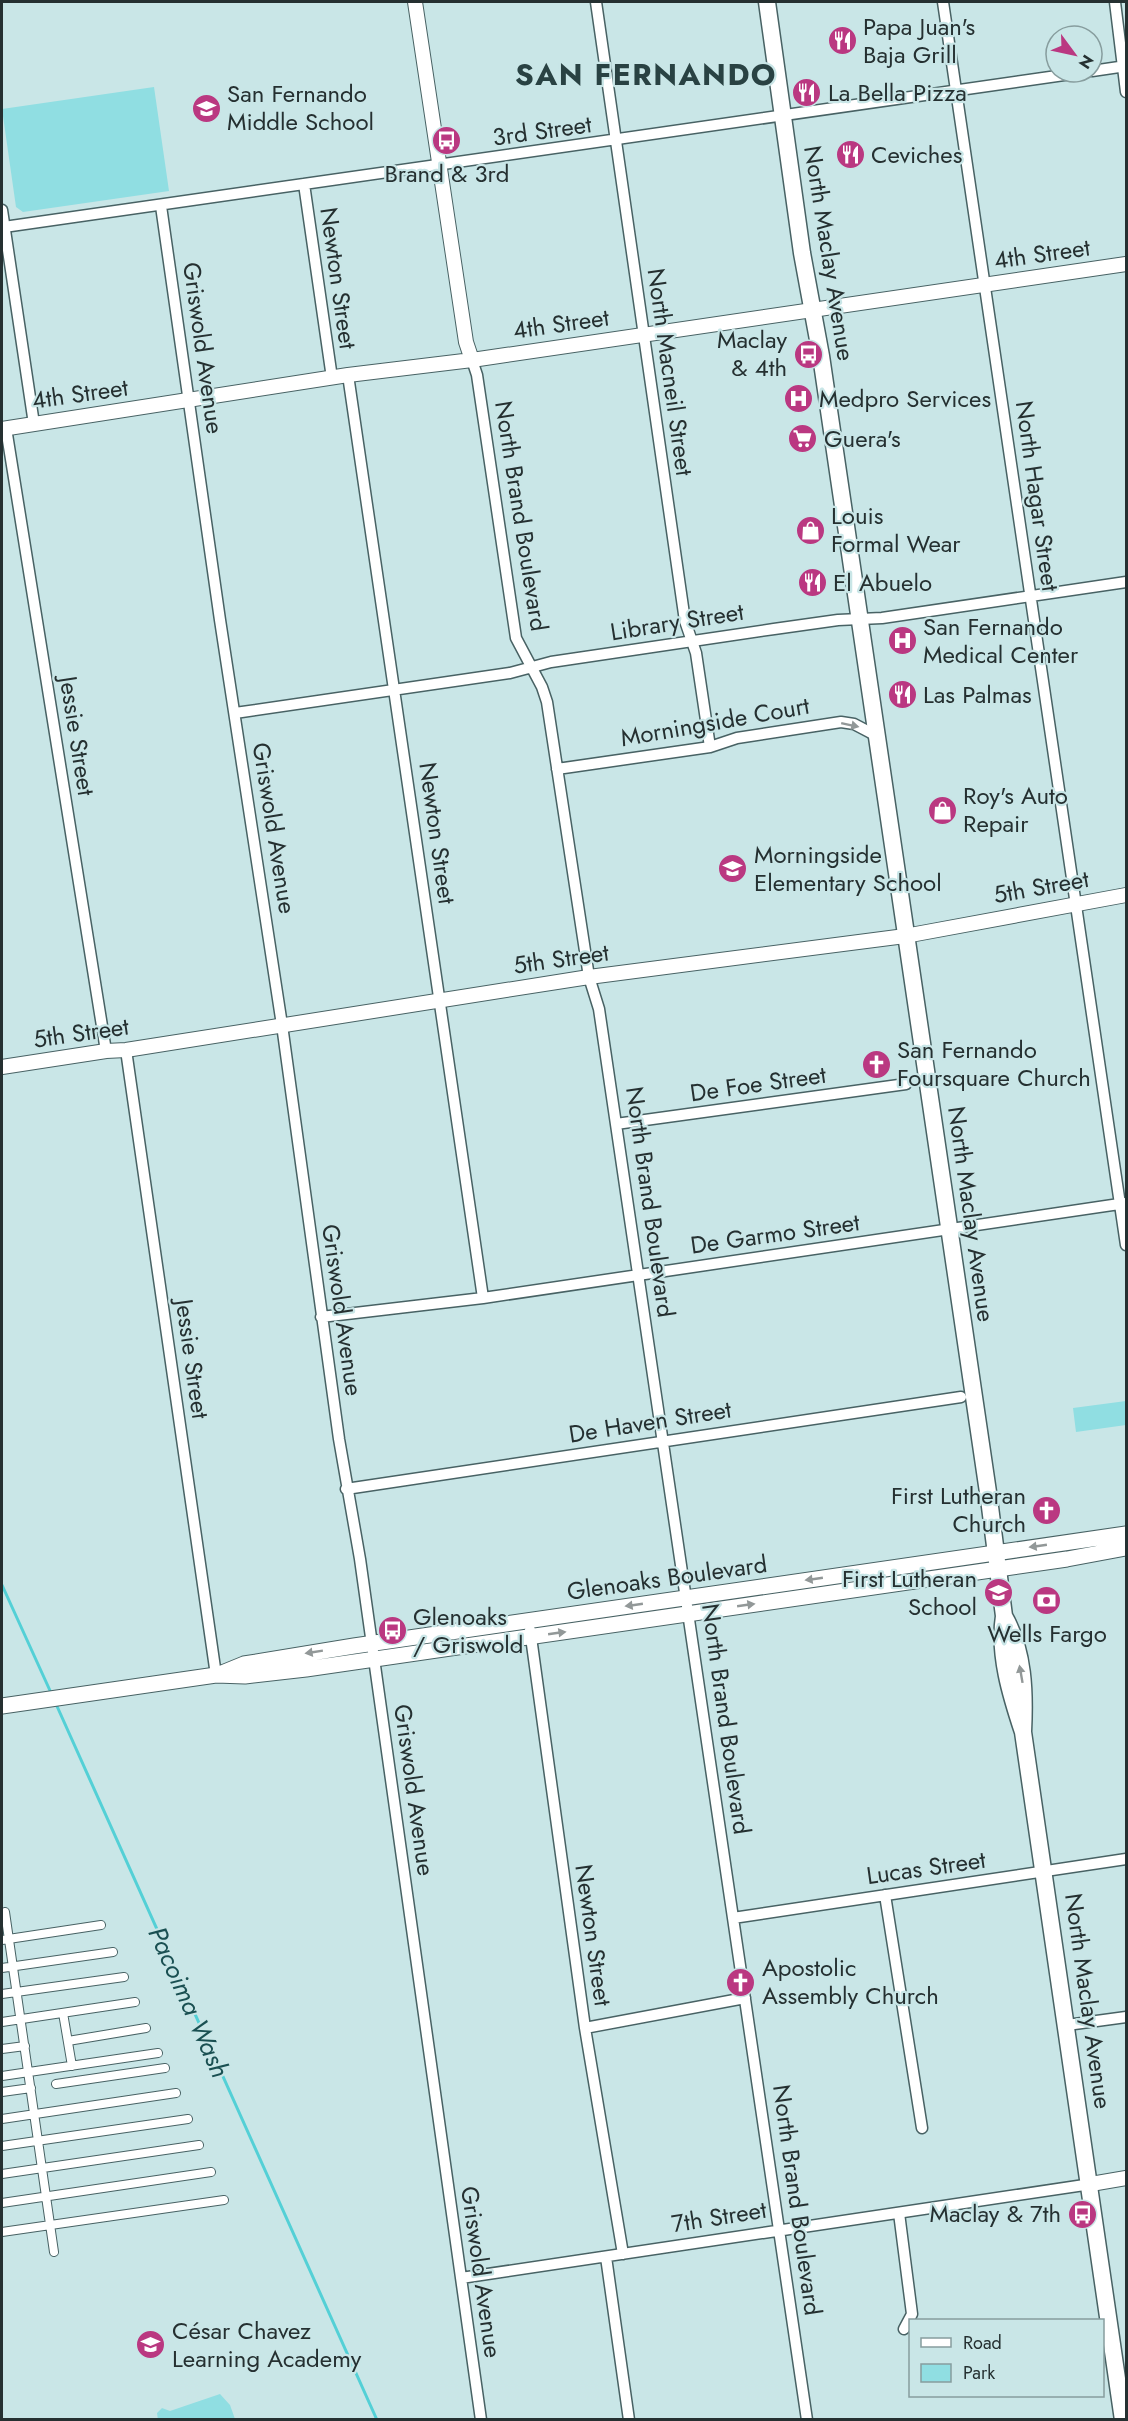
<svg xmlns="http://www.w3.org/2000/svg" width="1128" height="2421" font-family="Jost,sans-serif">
	<rect width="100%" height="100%" fill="#c9e6e7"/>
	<path fill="#90dee2" d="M 154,87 L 169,191 L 23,212 L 16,207 L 2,109 Z
		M 1126,1401 L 1126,1425 L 1076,1432 L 1073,1408 Z
		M 220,2394 L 230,2405 L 235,2419 L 158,2420 L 157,2413 L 162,2408 L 170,2411 Z"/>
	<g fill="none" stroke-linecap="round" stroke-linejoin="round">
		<path stroke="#54d0d6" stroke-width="3" d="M 2,1585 L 52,1695
			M 56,1704 L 377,2420"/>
		<defs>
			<path id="pedestrian" d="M 5,1912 L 54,2252
				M 2,1940 L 101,1925
				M 2,1968 L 113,1952
				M 2,1994 L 124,1977
				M 63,2013 L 72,2066
				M 2,2022 L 135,2002
				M 68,2041 L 146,2028
				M 2,2049 L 25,2046
				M 2,2076 L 158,2053
				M 56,2084 L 165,2068
				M 2,2092 L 31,2088
				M 2,2119 L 176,2093
				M 2,2146 L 188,2119
				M 2,2174 L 199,2145
				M 2,2203 L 211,2172
				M 2,2232 L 224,2200"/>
			<path id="minor" d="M 596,2 L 685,621 L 696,653 L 710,747
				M 943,2 L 1126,1245
				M 1115,2 L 1126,92
				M 1092,71 L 1126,66
				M 304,184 L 332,378
				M 161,206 L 220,620 L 282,1025 L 339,1439 L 360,1559 L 481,2420
				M 2,210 L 34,424
				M 4,227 C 365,178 725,125 1085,72
				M 472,360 L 477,375 L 516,638 L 542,687 L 547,702 L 589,977 L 599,1009 L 807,2420
				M 348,375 L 483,1298
				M 6,428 L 106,1051
				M 235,713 L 510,673 L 551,662 L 774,629 L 838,620 L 882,618 L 1126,582
				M 557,769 L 710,747 L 737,738 L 841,722 L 854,724 L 877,736
				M 126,1050 L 216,1675
				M 616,1124 L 906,1084
				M 321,1317 L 483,1298 L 1126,1203
				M 346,1489 L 961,1397
				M 530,1630 L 585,2028 L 623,2254
				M 885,1895 L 922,2128
				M 733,1918 L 1126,1859
				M 1067,2025 L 1126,2017
				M 585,2028 L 745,1998
				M 899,2213 L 912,2314 L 904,2329
				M 606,2257 L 629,2420
				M 461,2278 L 1091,2184"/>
			<path id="tertiary" d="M 415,2 L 466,342 L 472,360
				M 2,429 L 348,375 L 472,360 L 1126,264
				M 2,1067 L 106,1051 L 126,1050 L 589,977 L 905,936 L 1126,895
				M 1091,2184 L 1126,2178"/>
			<path id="secondary" d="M 222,1673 L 244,1664 L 354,1646 L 1126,1534
				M 2,1706 L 216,1675 L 245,1676 L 306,1669 L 1067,1559 L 1126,1548"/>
			<path id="primary" d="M 767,2 L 802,253 L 821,356 L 989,1499 L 1004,1616 C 998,1654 1011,1696 1023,1732
				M 1004,1616 C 1024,1651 1025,1692 1023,1732 L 1123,2420"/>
		</defs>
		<use href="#pedestrian" stroke="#486264" stroke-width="10"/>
		<use href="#minor" stroke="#486264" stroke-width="13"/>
		<use href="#tertiary" stroke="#486264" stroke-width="16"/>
		<use href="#secondary" stroke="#486264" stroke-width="17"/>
		<use href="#primary" stroke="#486264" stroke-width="19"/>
		<use href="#pedestrian" stroke="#fff" stroke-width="8"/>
		<use href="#minor" stroke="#fff" stroke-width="10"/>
		<use href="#tertiary" stroke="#fff" stroke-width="14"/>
		<use href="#secondary" stroke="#fff" stroke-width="15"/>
		<use href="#primary" stroke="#fff" stroke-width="16"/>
	</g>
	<defs><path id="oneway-solid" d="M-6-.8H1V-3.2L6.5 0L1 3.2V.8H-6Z" transform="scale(1.5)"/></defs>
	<g fill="#929898">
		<use href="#oneway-solid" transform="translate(850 725) rotate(12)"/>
		<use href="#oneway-solid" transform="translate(1038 1546) rotate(172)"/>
		<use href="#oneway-solid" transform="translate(814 1579) rotate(172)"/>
		<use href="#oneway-solid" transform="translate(634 1605) rotate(172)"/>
		<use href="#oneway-solid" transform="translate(746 1605) rotate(-8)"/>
		<use href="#oneway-solid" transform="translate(557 1633) rotate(-8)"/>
		<use href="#oneway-solid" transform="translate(314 1652) rotate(171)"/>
		<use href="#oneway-solid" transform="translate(1021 1674) rotate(-100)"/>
	</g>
	<defs>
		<symbol id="restaurant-disc" viewBox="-11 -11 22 22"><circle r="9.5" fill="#ba3881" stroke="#c9e6e7"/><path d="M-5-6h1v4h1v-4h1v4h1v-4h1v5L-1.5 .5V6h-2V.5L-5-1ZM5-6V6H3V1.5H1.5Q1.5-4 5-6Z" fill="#fff"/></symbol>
		<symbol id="school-disc" viewBox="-11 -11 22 22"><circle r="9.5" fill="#ba3881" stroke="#c9e6e7"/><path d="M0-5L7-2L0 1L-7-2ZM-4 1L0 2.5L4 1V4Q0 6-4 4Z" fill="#fff"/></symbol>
		<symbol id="bus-disc" viewBox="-11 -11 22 22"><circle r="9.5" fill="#ba3881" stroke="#c9e6e7"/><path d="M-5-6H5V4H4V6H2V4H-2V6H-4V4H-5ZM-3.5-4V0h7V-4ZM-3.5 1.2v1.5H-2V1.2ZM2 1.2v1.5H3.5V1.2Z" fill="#fff"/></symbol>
		<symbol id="hospital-disc" viewBox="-11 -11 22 22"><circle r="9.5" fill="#ba3881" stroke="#c9e6e7"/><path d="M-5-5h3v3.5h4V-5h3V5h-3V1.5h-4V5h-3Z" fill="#fff"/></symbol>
		<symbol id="supermarket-disc" viewBox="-11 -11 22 22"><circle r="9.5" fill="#ba3881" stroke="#c9e6e7"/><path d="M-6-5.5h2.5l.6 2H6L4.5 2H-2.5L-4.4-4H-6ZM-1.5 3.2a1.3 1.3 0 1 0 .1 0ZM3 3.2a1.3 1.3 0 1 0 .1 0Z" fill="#fff"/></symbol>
		<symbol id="shop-disc" viewBox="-11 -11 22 22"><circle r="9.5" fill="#ba3881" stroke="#c9e6e7"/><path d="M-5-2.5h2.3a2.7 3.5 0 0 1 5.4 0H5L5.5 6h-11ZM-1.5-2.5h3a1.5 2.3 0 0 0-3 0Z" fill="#fff"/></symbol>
		<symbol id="church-disc" viewBox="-11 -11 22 22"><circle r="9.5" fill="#ba3881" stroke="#c9e6e7"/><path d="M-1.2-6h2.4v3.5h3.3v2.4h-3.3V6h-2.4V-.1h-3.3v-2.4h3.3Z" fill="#fff"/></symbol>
		<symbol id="bank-disc" viewBox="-11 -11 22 22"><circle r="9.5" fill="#ba3881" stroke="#c9e6e7"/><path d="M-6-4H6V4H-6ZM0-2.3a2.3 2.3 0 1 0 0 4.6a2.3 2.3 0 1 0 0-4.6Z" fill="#fff"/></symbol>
	</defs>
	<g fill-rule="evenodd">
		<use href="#restaurant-disc" x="826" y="24" width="33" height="33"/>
		<use href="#restaurant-disc" x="790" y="76" width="33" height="33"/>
		<use href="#school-disc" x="190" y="92" width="33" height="33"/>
		<use href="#bus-disc" x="430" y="124" width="33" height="33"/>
		<use href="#restaurant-disc" x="834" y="138" width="33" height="33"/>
		<use href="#bus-disc" x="792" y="338" width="33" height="33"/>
		<use href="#hospital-disc" x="782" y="382" width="33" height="33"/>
		<use href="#supermarket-disc" x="786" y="422" width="33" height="33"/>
		<use href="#shop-disc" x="794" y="514" width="33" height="33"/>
		<use href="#restaurant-disc" x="796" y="566" width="33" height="33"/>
		<use href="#hospital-disc" x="886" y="624" width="33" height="33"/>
		<use href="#restaurant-disc" x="886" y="678" width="33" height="33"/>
		<use href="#shop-disc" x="926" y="794" width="33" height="33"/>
		<use href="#school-disc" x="716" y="852" width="33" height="33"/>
		<use href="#church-disc" x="860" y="1048" width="33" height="33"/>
		<use href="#church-disc" x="1030" y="1494" width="33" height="33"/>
		<use href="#school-disc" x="982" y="1576" width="33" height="33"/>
		<use href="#bank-disc" x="1030" y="1584" width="33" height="33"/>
		<use href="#bus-disc" x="376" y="1614" width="33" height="33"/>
		<use href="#church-disc" x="724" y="1966" width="33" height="33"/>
		<use href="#bus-disc" x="1066" y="2198" width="33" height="33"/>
		<use href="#school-disc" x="134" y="2328" width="33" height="33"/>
	</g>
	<g text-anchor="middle" stroke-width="4.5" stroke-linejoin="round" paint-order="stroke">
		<g font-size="24" fill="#253031" stroke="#c9e6e7" text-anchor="start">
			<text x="863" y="35">Papa Juan's<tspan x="863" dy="28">Baja Grill</tspan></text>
			<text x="828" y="101">La Bella Pizza</text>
			<text x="227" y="102">San Fernando<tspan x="227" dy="28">Middle School</tspan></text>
			<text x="871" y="163">Ceviches</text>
			<text x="447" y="182" text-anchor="middle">Brand &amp; 3rd</text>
			<text x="787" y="348" text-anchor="end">Maclay<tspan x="787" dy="28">&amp; 4th</tspan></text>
			<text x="819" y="407">Medpro Services</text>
			<text x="824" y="447">Guera's</text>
			<text x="831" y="524">Louis<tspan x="831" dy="28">Formal Wear</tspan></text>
			<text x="833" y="591">El Abuelo</text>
			<text x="923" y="635">San Fernando<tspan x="923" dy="28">Medical Center</tspan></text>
			<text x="923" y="703">Las Palmas</text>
			<text x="963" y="804">Roy's Auto<tspan x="963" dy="28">Repair</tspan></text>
			<text x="754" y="863">Morningside<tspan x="754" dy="28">Elementary School</tspan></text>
			<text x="897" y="1058">San Fernando<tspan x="897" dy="28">Foursquare Church</tspan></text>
			<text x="1026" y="1504" text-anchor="end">First Lutheran<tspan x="1026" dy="28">Church</tspan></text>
			<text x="977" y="1587" text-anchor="end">First Lutheran<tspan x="977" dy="28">School</tspan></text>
			<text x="413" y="1625">Glenoaks<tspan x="413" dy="28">/ Griswold</tspan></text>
			<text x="1047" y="1642" text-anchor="middle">Wells Fargo</text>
			<text x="762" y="1976">Apostolic<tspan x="762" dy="28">Assembly Church</tspan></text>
			<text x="1061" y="2222" text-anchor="end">Maclay &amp; 7th</text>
			<text x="172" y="2339">César Chavez<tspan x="172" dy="28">Learning Academy</tspan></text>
		</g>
		<g font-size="24" fill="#253031" stroke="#c9e6e7">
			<text transform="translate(542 131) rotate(-8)" y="8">3rd Street</text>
			<text transform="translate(829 253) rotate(81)" y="8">North Maclay Avenue</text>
			<text transform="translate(1042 254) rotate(-8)" y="8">4th Street</text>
			<text transform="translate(338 278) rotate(82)" y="8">Newton Street</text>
			<text transform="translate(561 324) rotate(-8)" y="8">4th Street</text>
			<text transform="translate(203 348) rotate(82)" y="8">Griswold Avenue</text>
			<text transform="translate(670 372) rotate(82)" y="8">North Macneil Street</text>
			<text transform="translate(80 394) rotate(-8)" y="8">4th Street</text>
			<text transform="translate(1037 496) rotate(82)" y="8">North Hagar Street</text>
			<text transform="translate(521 516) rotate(81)" y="8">North Brand Boulevard</text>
			<text transform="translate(677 622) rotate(-9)" y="8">Library Street</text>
			<text transform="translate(715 722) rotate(-10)" y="8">Morningside Court</text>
			<text transform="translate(77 736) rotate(81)" y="8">Jessie Street</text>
			<text transform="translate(274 828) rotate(81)" y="8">Griswold Avenue</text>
			<text transform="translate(437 833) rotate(82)" y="8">Newton Street</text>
			<text transform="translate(1041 887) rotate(-10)" y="8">5th Street</text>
			<text transform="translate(561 959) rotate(-8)" y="8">5th Street</text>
			<text transform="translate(81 1033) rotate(-8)" y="8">5th Street</text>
			<text transform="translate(758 1084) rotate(-8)" y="8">De Foe Street</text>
			<text transform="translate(650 1202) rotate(82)" y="8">North Brand Boulevard</text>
			<text transform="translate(971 1214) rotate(82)" y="8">North Maclay Avenue</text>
			<text transform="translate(775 1234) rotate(-8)" y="8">De Garmo Street</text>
			<text transform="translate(342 1310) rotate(82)" y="8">Griswold Avenue</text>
			<text transform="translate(192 1359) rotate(82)" y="8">Jessie Street</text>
			<text transform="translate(650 1422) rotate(-9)" y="8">De Haven Street</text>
			<text transform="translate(667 1578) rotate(-8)" y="8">Glenoaks Boulevard</text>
			<text transform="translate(726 1719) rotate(82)" y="8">North Brand Boulevard</text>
			<text transform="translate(414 1790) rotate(82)" y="8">Griswold Avenue</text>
			<text transform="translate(926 1868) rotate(-8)" y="8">Lucas Street</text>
			<text transform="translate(593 1935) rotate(82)" y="8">Newton Street</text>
			<text transform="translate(1088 2001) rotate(82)" y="8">North Maclay Avenue</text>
			<text transform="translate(797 2200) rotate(82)" y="8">North Brand Boulevard</text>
			<text transform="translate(719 2217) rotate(-9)" y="8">7th Street</text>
			<text transform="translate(481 2272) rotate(82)" y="8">Griswold Avenue</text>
		</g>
		<g font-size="26" font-style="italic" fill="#1a5052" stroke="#c9e6e7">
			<text transform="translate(189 2002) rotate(66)" y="9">Pacoima Wash</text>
		</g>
		<g font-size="30" font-weight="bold" letter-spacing="1.5" fill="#294243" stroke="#c9e6e7">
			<text x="646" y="85">SAN FERNANDO</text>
		</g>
	</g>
	<rect width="1128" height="2421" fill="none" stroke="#253031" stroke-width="6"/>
	<rect x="909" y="2319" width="195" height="78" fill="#c9e6e7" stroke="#879d9e" stroke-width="1.5"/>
	<rect x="921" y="2338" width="30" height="9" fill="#ffffff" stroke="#879d9e" stroke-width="1.5"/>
	<text x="963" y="2349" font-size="18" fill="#253031">Road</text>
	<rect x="921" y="2364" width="30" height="18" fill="#90dee2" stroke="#879d9e" stroke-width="1.5"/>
	<text x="963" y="2379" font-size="18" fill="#253031">Park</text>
	<g transform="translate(1074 54) rotate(123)"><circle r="28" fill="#c9e6e7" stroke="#879d9e" stroke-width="1.5"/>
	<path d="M0-4.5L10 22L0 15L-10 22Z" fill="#ba3881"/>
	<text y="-9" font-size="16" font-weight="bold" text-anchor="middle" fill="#253031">N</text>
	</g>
</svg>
